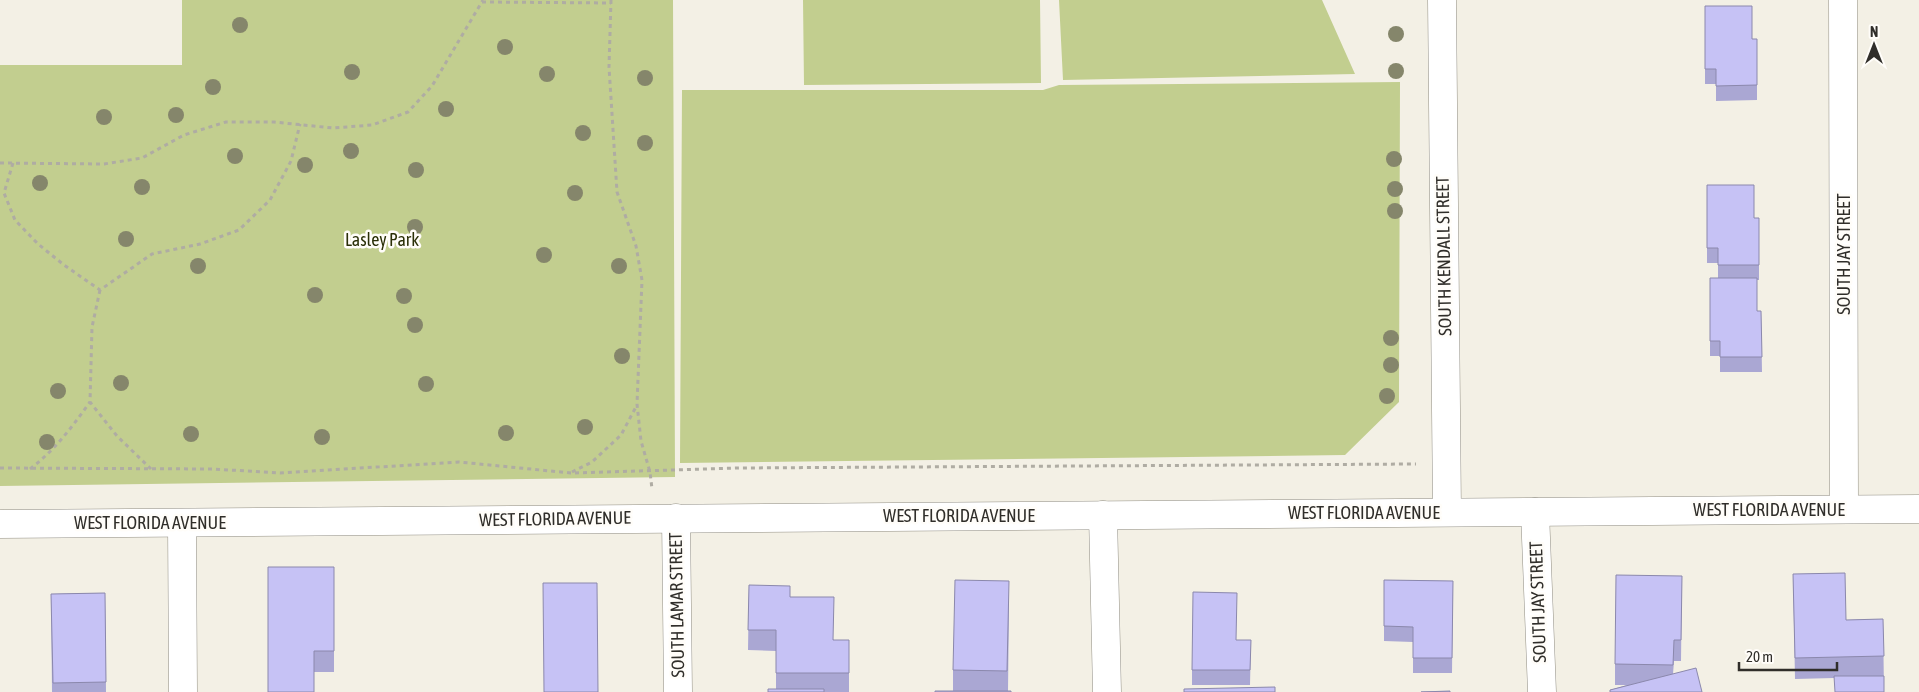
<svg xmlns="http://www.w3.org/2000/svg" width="1919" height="692" font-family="'Asap Condensed',sans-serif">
	<rect width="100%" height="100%" fill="#f3f0e5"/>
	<path fill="#c2ce8f" d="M 182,0 L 673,0 L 675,477 L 0,486 L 0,65 L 182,65 Z
		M 803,0 L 1040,0 L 1041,83 L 804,85 Z
		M 1059,0 L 1322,0 L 1355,74 L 1063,80 Z
		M 1400,82 L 1399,402 L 1345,455 L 680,463 L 682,90 L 1043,90 L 1059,85 Z"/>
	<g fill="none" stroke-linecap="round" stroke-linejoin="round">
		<defs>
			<path id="minor" d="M 1442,0 L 1447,512
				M 1843,0 L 1844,509
				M 1535,512 L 1542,692
				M 1103,515 L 1107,692
				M 676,518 L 678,692
				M 182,523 L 183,692"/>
			<path id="tertiary" d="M 0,524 L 1919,509"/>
		</defs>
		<use href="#minor" stroke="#918e84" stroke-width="29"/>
		<use href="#tertiary" stroke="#918e84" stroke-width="29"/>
		<path stroke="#afaca3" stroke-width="3" stroke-dasharray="4 4" stroke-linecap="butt" d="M 611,0 L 609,67 L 617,192 L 636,246 L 642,280 L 637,404 L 641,441 L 650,472 L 652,489
			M 482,2 L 611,3
			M 0,163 L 104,164 L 142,158 L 184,135 L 226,122 L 274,122 L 333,128 L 372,125 L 408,112 L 432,86 L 483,0
			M 13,163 L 4,193 L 15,220 L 38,244 L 64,265 L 100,290 L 152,254 L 200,244 L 239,230 L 270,200 L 291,161 L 300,124
			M 100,290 L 92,327 L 90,402 L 117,436 L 151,469
			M 0,468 L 213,469 L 280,473 L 459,462 L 571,473 L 739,468 L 1416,464
			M 30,469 C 55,450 72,427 90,402
			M 572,472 L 592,462 L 621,435 L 637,405"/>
		<use href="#minor" stroke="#fff" stroke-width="28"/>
		<use href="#tertiary" stroke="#fff" stroke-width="28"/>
	</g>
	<g fill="#85866b">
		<circle cx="240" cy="25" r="8"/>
		<circle cx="1396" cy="34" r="8"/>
		<circle cx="505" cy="47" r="8"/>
		<circle cx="1396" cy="71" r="8"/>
		<circle cx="352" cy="72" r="8"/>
		<circle cx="547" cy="74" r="8"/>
		<circle cx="645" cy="78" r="8"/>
		<circle cx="213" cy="87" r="8"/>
		<circle cx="446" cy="109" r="8"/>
		<circle cx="176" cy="115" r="8"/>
		<circle cx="104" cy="117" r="8"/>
		<circle cx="583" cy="133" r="8"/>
		<circle cx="645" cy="143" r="8"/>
		<circle cx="351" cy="151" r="8"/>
		<circle cx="235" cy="156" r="8"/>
		<circle cx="1394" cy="159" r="8"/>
		<circle cx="305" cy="165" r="8"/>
		<circle cx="416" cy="170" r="8"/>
		<circle cx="40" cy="183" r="8"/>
		<circle cx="142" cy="187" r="8"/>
		<circle cx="1395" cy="189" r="8"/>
		<circle cx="575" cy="193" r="8"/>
		<circle cx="1395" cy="211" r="8"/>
		<circle cx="415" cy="227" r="8"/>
		<circle cx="126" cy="239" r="8"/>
		<circle cx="544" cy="255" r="8"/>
		<circle cx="198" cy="266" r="8"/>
		<circle cx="619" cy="266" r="8"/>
		<circle cx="315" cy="295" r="8"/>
		<circle cx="404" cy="296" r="8"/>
		<circle cx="415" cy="325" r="8"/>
		<circle cx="1391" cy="338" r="8"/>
		<circle cx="622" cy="356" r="8"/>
		<circle cx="1391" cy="365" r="8"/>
		<circle cx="121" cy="383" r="8"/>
		<circle cx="426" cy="384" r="8"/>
		<circle cx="58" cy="391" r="8"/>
		<circle cx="1387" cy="396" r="8"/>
		<circle cx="585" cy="427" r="8"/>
		<circle cx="506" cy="433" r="8"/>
		<circle cx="191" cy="434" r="8"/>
		<circle cx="322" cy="437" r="8"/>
		<circle cx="47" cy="442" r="8"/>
	</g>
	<path fill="#aaa7d3" d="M 1705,6 L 1752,39 L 1757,39 L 1757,100 L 1716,101 L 1716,84 L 1705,84 Z
		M 1707,185 L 1754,218 L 1759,218 L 1759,280 L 1757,280 L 1757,311 L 1761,311 L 1762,372 L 1720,372 L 1720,356 L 1710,356 L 1710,278 L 1718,278 L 1718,263 L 1707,263 Z
		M 334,567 L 334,672 L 314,672 L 268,692 Z
		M 1793,574 L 1846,620 L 1883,619 L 1884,692 L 1834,678 L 1795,679 Z
		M 1682,576 L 1681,661 L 1674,661 L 1673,674 L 1702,692 L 1610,692 L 1610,690 L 1627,685 L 1615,685 L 1615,664 Z
		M 1384,580 L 1453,581 L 1452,673 L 1413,673 L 1413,642 L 1384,641 Z
		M 749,585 L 790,597 L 834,640 L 849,640 L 849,692 L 768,692 L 776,689 L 776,651 L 748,650 Z
		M 105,593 L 106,692 L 52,692 L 51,594 Z
		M 1009,602 L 1008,691 L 953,691 L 953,670 Z
		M 1236,640 L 1251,640 L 1250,685 L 1192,685 L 1192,670 Z"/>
	<path fill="#c6c2f5" stroke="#8b88ac" d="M 1705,6 L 1752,6 L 1752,39 L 1757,39 L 1757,85 L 1716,86 L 1716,69 L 1705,69 Z
		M 1707,185 L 1754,185 L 1754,218 L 1759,218 L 1759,265 L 1718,265 L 1718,248 L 1707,248 Z
		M 1710,278 L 1757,278 L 1757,311 L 1761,311 L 1762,357 L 1720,357 L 1720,341 L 1710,341 Z
		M 268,567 L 334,567 L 334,651 L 314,651 L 314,692 L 268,692 Z
		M 1845,573 L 1846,620 L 1883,619 L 1884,656 L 1795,658 L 1793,574 Z
		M 1616,575 L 1682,576 L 1681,640 L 1674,640 L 1673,665 L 1615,664 Z
		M 955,580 L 1009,581 L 1007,671 L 953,670 Z
		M 1384,580 L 1453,581 L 1452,658 L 1413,658 L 1413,627 L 1384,626 Z
		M 543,583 L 597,583 L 598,692 L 544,692 Z
		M 749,585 L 790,586 L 790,597 L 834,597 L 833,640 L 849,640 L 849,673 L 776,673 L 776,630 L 748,630 Z
		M 1193,592 L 1237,593 L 1236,640 L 1251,640 L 1250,670 L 1192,670 Z
		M 105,593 L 106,682 L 53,683 L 51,594 Z
		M 1696,668 L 1702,692 L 1610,692 L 1610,690 Z
		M 1834,676 L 1884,676 L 1884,692 L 1835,692 Z
		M 1275,687 L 1275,692 L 1184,692 L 1184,689 Z
		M 768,689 L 824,689 L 824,692 L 768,692 Z
		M 935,691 L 1011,691 L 1011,692 L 935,692 Z
		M 1450,691 L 1450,692 L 1421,692 Z"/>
	<g text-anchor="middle" stroke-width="5" stroke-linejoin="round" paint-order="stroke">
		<g font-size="18" fill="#2b3008" stroke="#fffdf9">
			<text x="382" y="246">Lasley Park</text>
		</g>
		<g font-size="18" fill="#302e2a" stroke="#fffdf9">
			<text transform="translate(1844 254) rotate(-90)" y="6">SOUTH JAY STREET</text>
			<text transform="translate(1444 256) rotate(-91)" y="6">SOUTH KENDALL STREET</text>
			<text x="1769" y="516">WEST FLORIDA AVENUE</text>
			<text x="1364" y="519">WEST FLORIDA AVENUE</text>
			<text x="959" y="522">WEST FLORIDA AVENUE</text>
			<text transform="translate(555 519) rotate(-1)" y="6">WEST FLORIDA AVENUE</text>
			<text x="150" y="529">WEST FLORIDA AVENUE</text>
			<text transform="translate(1538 602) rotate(-92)" y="6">SOUTH JAY STREET</text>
			<text transform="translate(677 605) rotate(-91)" y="6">SOUTH LAMAR STREET</text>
		</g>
	</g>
	<g transform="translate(1874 45)" stroke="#fffdf9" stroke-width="4" paint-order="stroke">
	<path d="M0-4L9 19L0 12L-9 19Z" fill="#302e2a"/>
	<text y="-8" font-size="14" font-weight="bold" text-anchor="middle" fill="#302e2a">N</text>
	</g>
	<path d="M1739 662v8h98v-8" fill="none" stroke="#302e2a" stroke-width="2.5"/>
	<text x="1746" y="662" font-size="15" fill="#302e2a" stroke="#fffdf9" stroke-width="4" paint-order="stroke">20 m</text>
</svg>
